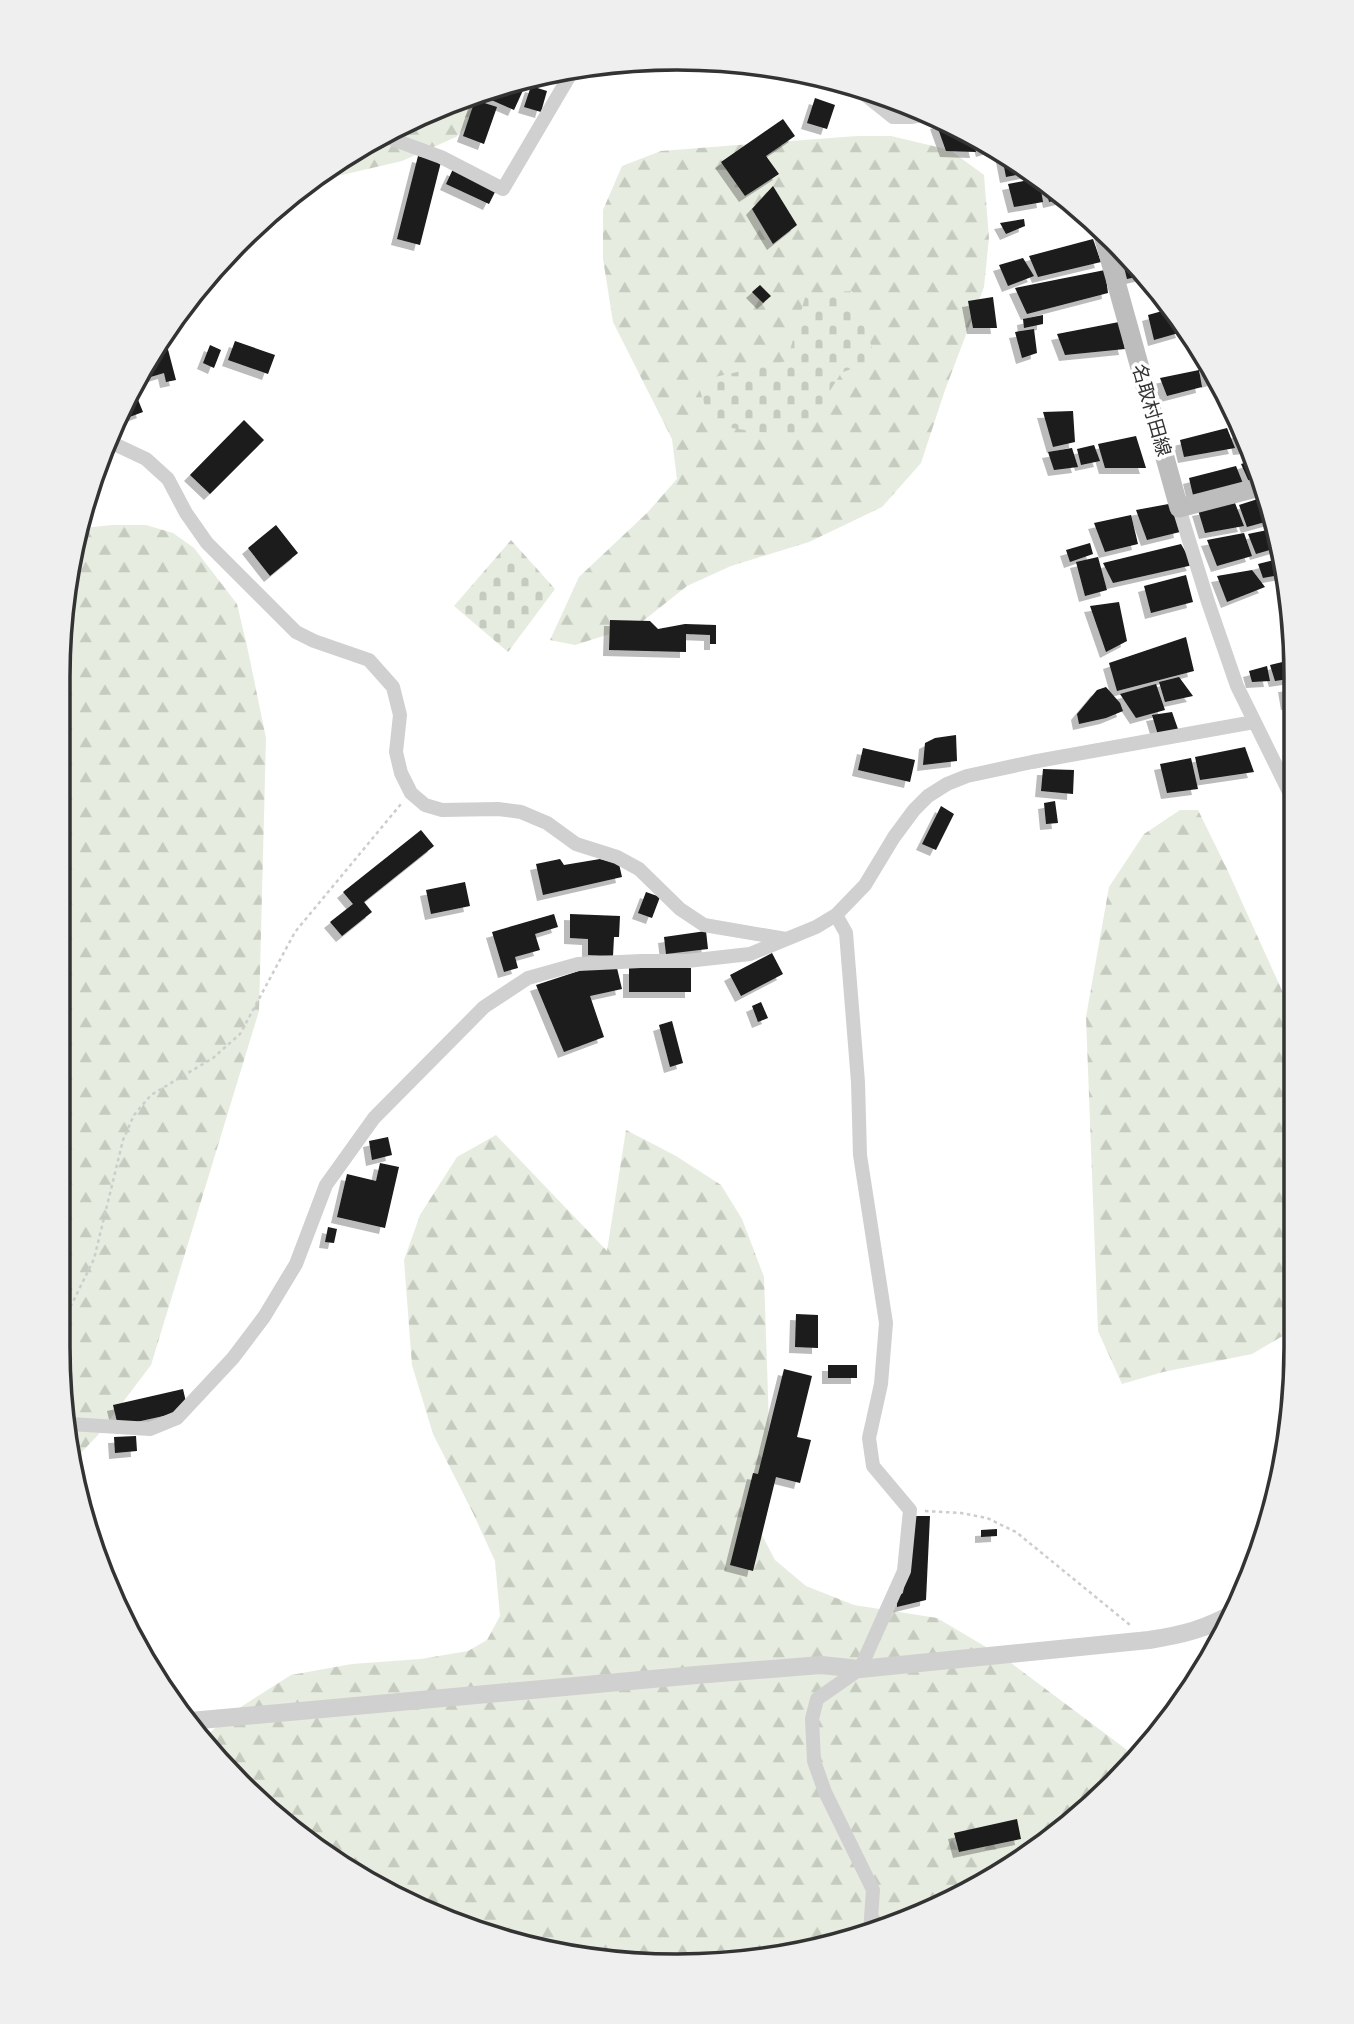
<svg xmlns="http://www.w3.org/2000/svg" width="1354" height="2024" font-family="'Varela Round','Noto Sans JP',sans-serif">
	<defs>
		<pattern id="forest-firs" width="22" height="20" patternUnits="userSpaceOnUse" patternTransform="scale(1.75)"><rect width="22" height="20" fill="#e6ecdf"/><path d="M5 1l3.5 6h-7zM16 11l3.5 6h-7z" fill="#c6cbc0"/></pattern>
		<pattern id="cemetery-stones" width="16" height="16" patternUnits="userSpaceOnUse" patternTransform="scale(1.75)"><rect width="16" height="16" fill="#e6ecdf"/><path d="M2 7V4a2 2 0 0 1 4 0v3zM10 15v-3a2 2 0 0 1 4 0v3z" fill="#c6cbc0"/></pattern>
		<filter id="shadow"><feDropShadow dx="-6" dy="6" stdDeviation="0" flood-color="#0004"/></filter>
	</defs>
	<rect width="100%" height="100%" fill="#fff"/>
	<path fill="url(#forest-firs)" d="M 489,89 L 485,108 L 456,137 L 402,161 L 303,184 L 403,121 Z
		M 857,136 L 891,136 L 950,150 L 984,175 L 989,238 L 984,287 L 945,390 L 921,463 L 882,507 L 809,542 L 731,566 L 687,586 L 638,625 L 575,645 L 550,640 L 579,577 L 647,513 L 677,479 L 672,439 L 613,322 L 603,259 L 603,210 L 622,166 L 661,151 Z
		M 112,525 L 146,525 L 173,533 L 194,548 L 237,604 L 247,646 L 266,738 L 259,1011 L 151,1365 L 98,1435 L 76,1458 L 58,1347 L 63,596 L 84,528 Z
		M 1180,810 L 1198,810 L 1227,869 L 1293,1015 L 1291,1331 L 1252,1354 L 1163,1372 L 1122,1384 L 1098,1331 L 1086,1017 L 1109,887 L 1144,834 Z
		M 626,1130 L 676,1156 L 721,1185 L 742,1219 L 764,1277 L 769,1425 L 754,1520 L 775,1560 L 806,1586 L 854,1605 L 937,1618 L 1003,1657 L 1139,1759 L 987,1883 L 837,1945 L 636,1965 L 440,1919 L 300,1838 L 205,1737 L 233,1712 L 291,1675 L 352,1664 L 421,1659 L 468,1651 L 487,1640 L 500,1616 L 495,1561 L 473,1513 L 433,1434 L 412,1365 L 404,1260 L 420,1215 L 457,1157 L 496,1135 L 607,1251 Z"/>
	<path fill="url(#cemetery-stones)" d="M 852,291 L 876,359 L 841,373 L 801,438 L 711,425 L 697,381 L 787,361 L 806,294 Z
		M 511,540 L 555,589 L 508,652 L 454,606 Z"/>
	<path fill="#1a1a1a" filter="url(#shadow)" d="M 513,80 L 525,86 L 514,110 L 480,95 L 481,92 Z
		M 531,86 L 547,91 L 541,112 L 524,107 Z
		M 815,98 L 835,105 L 827,129 L 807,123 Z
		M 475,100 L 497,107 L 484,144 L 463,136 Z
		M 783,119 L 795,136 L 766,156 L 779,174 L 745,196 L 721,162 Z
		M 943,121 L 972,134 L 976,152 L 946,151 L 936,123 Z
		M 978,137 L 987,141 L 995,147 L 982,151 Z
		M 1001,151 L 1016,162 L 1031,172 L 1006,177 Z
		M 418,156 L 441,162 L 420,245 L 397,239 Z
		M 453,169 L 496,190 L 489,204 L 446,184 Z
		M 1039,178 L 1043,202 L 1014,207 L 1008,184 Z
		M 1045,183 L 1066,198 L 1049,202 Z
		M 773,186 L 797,225 L 773,244 L 752,209 Z
		M 1024,219 L 1025,226 L 1006,234 L 1000,223 Z
		M 1093,239 L 1101,262 L 1038,277 L 1029,256 Z
		M 1125,254 L 1145,275 L 1127,279 L 1121,255 Z
		M 1023,258 L 1034,276 L 1008,286 L 999,265 Z
		M 1105,270 L 1108,293 L 1027,314 L 1015,288 Z
		M 760,285 L 771,296 L 763,303 L 752,292 Z
		M 993,297 L 997,328 L 973,328 L 968,301 Z
		M 1173,308 L 1182,332 L 1154,340 L 1148,315 Z
		M 1043,315 L 1043,324 L 1024,328 L 1023,319 Z
		M 1119,322 L 1125,349 L 1065,355 L 1057,334 Z
		M 1034,329 L 1037,353 L 1022,358 L 1015,332 Z
		M 165,338 L 176,380 L 166,382 L 164,373 L 137,381 Z
		M 235,341 L 275,355 L 268,374 L 228,360 Z
		M 210,345 L 221,350 L 214,368 L 203,363 Z
		M 1210,367 L 1217,379 L 1207,382 L 1203,368 Z
		M 1199,370 L 1202,387 L 1167,396 L 1160,378 Z
		M 134,390 L 143,412 L 116,422 L 121,403 L 129,391 Z
		M 1073,411 L 1075,442 L 1053,447 L 1043,412 Z
		M 244,420 L 264,440 L 210,494 L 190,475 Z
		M 1227,428 L 1235,448 L 1184,457 L 1180,440 Z
		M 1243,430 L 1249,448 L 1239,449 L 1235,433 Z
		M 1136,436 L 1146,468 L 1105,468 L 1098,444 Z
		M 1094,445 L 1100,461 L 1081,465 L 1077,449 Z
		M 1072,448 L 1078,467 L 1054,470 L 1048,452 Z
		M 1254,460 L 1262,481 L 1250,484 L 1241,464 Z
		M 1236,466 L 1244,486 L 1193,495 L 1189,478 Z
		M 1267,496 L 1276,519 L 1247,527 L 1239,505 Z
		M 1174,503 L 1180,532 L 1147,540 L 1136,510 Z
		M 1235,503 L 1244,526 L 1205,533 L 1198,510 Z
		M 1131,515 L 1138,544 L 1105,552 L 1094,523 Z
		M 276,525 L 298,553 L 270,576 L 248,548 Z
		M 1277,528 L 1280,547 L 1256,554 L 1248,534 Z
		M 1244,533 L 1252,556 L 1217,566 L 1207,540 Z
		M 1090,543 L 1093,554 L 1070,562 L 1066,550 Z
		M 1181,544 L 1193,565 L 1113,583 L 1103,563 Z
		M 1098,557 L 1107,590 L 1085,596 L 1076,562 Z
		M 1282,558 L 1285,574 L 1263,578 L 1258,564 Z
		M 1252,570 L 1265,587 L 1227,602 L 1217,576 Z
		M 1186,575 L 1193,602 L 1151,613 L 1144,586 Z
		M 1119,602 L 1127,641 L 1106,652 L 1090,606 Z
		M 610,620 L 650,621 L 658,629 L 685,624 L 716,625 L 716,644 L 710,644 L 710,635 L 686,634 L 686,652 L 609,650 Z
		M 1186,637 L 1194,671 L 1117,691 L 1109,663 Z
		M 1295,659 L 1295,678 L 1275,681 L 1270,665 Z
		M 1267,666 L 1270,681 L 1252,682 L 1249,671 Z
		M 1179,677 L 1193,696 L 1165,702 L 1159,682 Z
		M 1156,684 L 1165,710 L 1136,718 L 1120,694 Z
		M 1295,685 L 1295,703 L 1287,704 L 1284,686 Z
		M 1106,687 L 1120,703 L 1123,711 L 1106,718 L 1079,724 L 1077,714 L 1097,690 Z
		M 1172,712 L 1178,729 L 1158,735 L 1152,715 Z
		M 956,735 L 957,761 L 923,765 L 925,743 L 935,738 Z
		M 1245,747 L 1254,772 L 1200,780 L 1195,757 Z
		M 863,748 L 915,760 L 910,782 L 858,770 Z
		M 1191,758 L 1198,789 L 1167,793 L 1160,764 Z
		M 1043,769 L 1074,770 L 1073,794 L 1041,791 Z
		M 1055,801 L 1058,823 L 1046,824 L 1044,803 Z
		M 941,806 L 954,814 L 936,850 L 922,844 Z
		M 421,830 L 434,846 L 364,902 L 372,912 L 342,936 L 330,922 L 353,904 L 343,892 Z
		M 560,859 L 564,865 L 600,859 L 619,864 L 622,877 L 543,895 L 536,864 Z
		M 465,882 L 470,906 L 431,914 L 426,890 Z
		M 646,892 L 660,897 L 652,918 L 638,913 Z
		M 554,914 L 558,927 L 535,934 L 540,950 L 515,957 L 518,968 L 504,972 L 492,932 Z
		M 570,914 L 620,916 L 619,937 L 614,937 L 613,956 L 588,955 L 588,939 L 570,938 Z
		M 706,931 L 708,949 L 666,954 L 664,937 Z
		M 772,953 L 783,974 L 741,996 L 730,975 Z
		M 617,968 L 622,989 L 590,996 L 604,1037 L 564,1052 L 536,985 L 585,969 Z
		M 629,968 L 691,968 L 691,992 L 629,992 Z
		M 761,1002 L 768,1018 L 758,1022 L 752,1006 Z
		M 672,1021 L 683,1063 L 670,1067 L 659,1025 Z
		M 388,1137 L 392,1155 L 372,1160 L 369,1141 Z
		M 380,1163 L 399,1167 L 385,1228 L 337,1217 L 347,1174 L 376,1181 Z
		M 328,1227 L 337,1229 L 334,1243 L 325,1242 Z
		M 796,1314 L 818,1315 L 818,1348 L 795,1347 Z
		M 828,1365 L 857,1365 L 857,1378 L 828,1378 Z
		M 784,1369 L 812,1376 L 797,1437 L 811,1440 L 800,1483 L 776,1477 L 753,1571 L 730,1565 L 753,1473 L 758,1474 Z
		M 183,1389 L 186,1402 L 177,1413 L 118,1426 L 113,1405 Z
		M 136,1436 L 137,1451 L 115,1453 L 114,1437 Z
		M 915,1516 L 930,1516 L 926,1600 L 897,1607 L 897,1597 L 903,1593 Z
		M 997,1529 L 997,1536 L 981,1537 L 981,1530 Z
		M 1017,1819 L 1021,1839 L 959,1852 L 954,1833 Z"/>
	<g fill="none" stroke-linecap="round" stroke-linejoin="round">
		<path stroke="#cdcdcd" stroke-width="2.5" stroke-dasharray="3.5 3.5" stroke-linecap="butt" d="M 58,1332 L 94,1259 L 123,1140 L 134,1115 L 151,1095 L 213,1058 L 240,1034 L 295,932 L 401,804
			M 925,1511 L 961,1513 L 987,1518 L 1016,1532 L 1130,1625"/>
		<path stroke="#d0d0d0" stroke-width="14" d="M 853,85 L 893,117 L 911,117 L 928,114
			M 381,135 L 441,157 L 503,189 L 573,70
			M 110,442 L 146,459 L 168,479 L 186,513 L 207,543 L 296,632 L 314,641 L 369,660 L 393,687 L 400,715 L 396,752 L 401,773 L 411,793 L 425,805 L 442,810 L 498,809 L 521,812 L 547,823 L 576,844 L 617,857 L 639,869 L 680,909 L 704,925 L 786,939
			M 1179,508 L 1208,602 L 1237,686 L 1294,802
			M 836,915 L 846,933 L 858,1082 L 860,1155 L 886,1323 L 881,1384 L 869,1438 L 873,1466 L 910,1510 L 904,1571 L 860,1669 L 817,1699 L 812,1719 L 814,1761 L 825,1792 L 873,1890 L 870,1932
			M 70,1424 L 150,1429 L 177,1418 L 233,1358 L 264,1317 L 296,1264 L 326,1185 L 374,1118 L 484,1007 L 528,978 L 578,964 L 641,961 L 687,961 L 750,954 L 816,927 L 836,915 L 865,885 L 894,837 L 914,810 L 928,796 L 947,784 L 967,776 L 1032,762 L 1254,722"/>
		<path stroke="#d0d0d0" stroke-width="18" d="M 190,1721 L 696,1675 L 821,1665 L 860,1669 L 1149,1640 C 1181,1635 1207,1629 1235,1612"/>
		<path stroke="#bdbdbd" stroke-width="19" d="M 1101,228 L 1179,508 L 1264,486"/>
	</g>
	<g text-anchor="middle" stroke-width="7" stroke-linejoin="round" paint-order="stroke">
		<g font-size="19" fill="#333" stroke="#fff">
			<text transform="translate(1152 410) rotate(74)" y="7">名取村田線</text>
		</g>
	</g>
	<path d="M0 0H1354V2024H0ZM677 70H677A607 607 0 0 1 1284 677V1347A607 607 0 0 1 677 1954H677A607 607 0 0 1 70 1347V677A607 607 0 0 1 677 70Z" fill="#efefef" fill-rule="evenodd"/>
	<path fill="none" stroke="#333" stroke-width="3.5" d="M677 70H677A607 607 0 0 1 1284 677V1347A607 607 0 0 1 677 1954H677A607 607 0 0 1 70 1347V677A607 607 0 0 1 677 70Z"/>
</svg>
